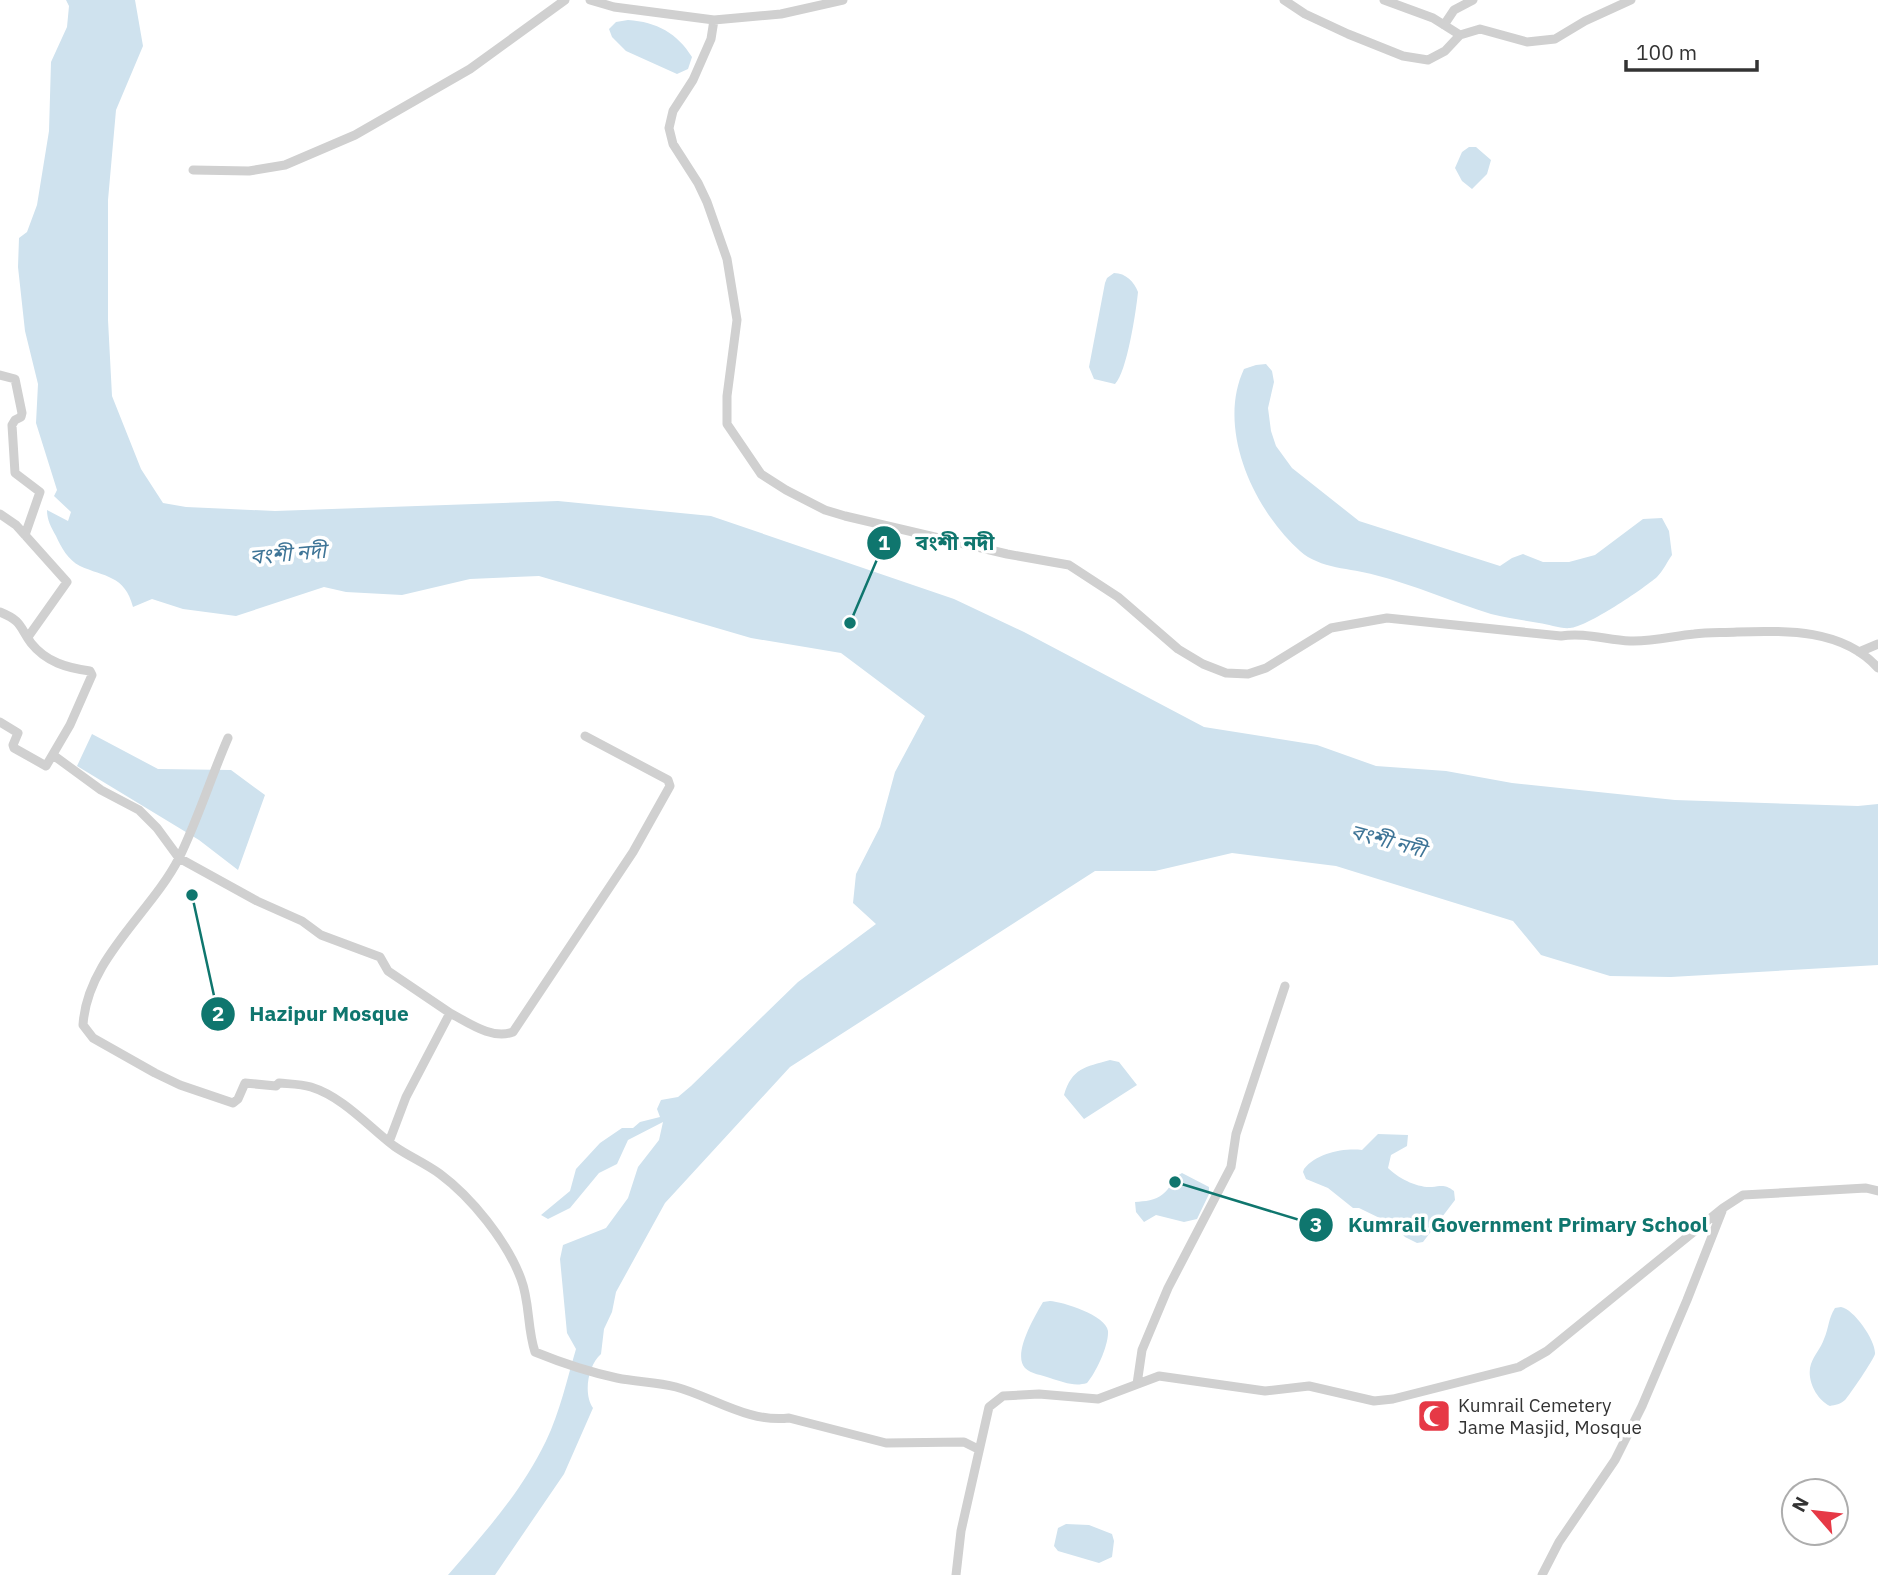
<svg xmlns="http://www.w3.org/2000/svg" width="1878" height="1575" font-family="'IBM Plex Sans','Noto Sans Bengali',sans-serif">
	<rect width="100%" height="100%" fill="#fff"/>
	<path fill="#cfe2ee" d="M 66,0 L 135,0 L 143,46 L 116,110 L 108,200 L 108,320 L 112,396 L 141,469 L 163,503 L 186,507 L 275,511 L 558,501 L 711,516 L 954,599 L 1024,632 L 1204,727 L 1317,745 L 1376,766 L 1446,771 L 1512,783 L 1675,800 L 1858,806 L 1878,804 L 1878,965 L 1671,977 L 1610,976 L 1541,955 L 1513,921 L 1336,866 L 1232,853 L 1155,871 L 1095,871 L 790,1067 L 665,1203 L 616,1292 L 612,1312 L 604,1329 L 601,1354 C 588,1365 583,1394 593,1408 L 564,1474 L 495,1575 L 448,1575 C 486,1531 520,1494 546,1441 C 560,1412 567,1379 576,1349 L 567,1333 L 560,1259 L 563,1245 L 606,1228 L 628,1198 L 638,1167 L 659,1140 L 663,1122 L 628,1140 L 617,1164 L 599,1173 L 570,1208 L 548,1219 L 541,1215 L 570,1191 L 576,1169 L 600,1143 L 622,1128 L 633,1128 L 640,1122 L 660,1117 L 657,1109 L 661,1100 L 678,1097 L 691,1086 L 798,982 L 876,924 L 853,903 L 856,874 L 880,827 L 895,772 L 925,716 L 841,653 L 751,638 L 539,576 L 470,579 L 402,595 L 346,592 L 324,587 L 236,616 L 183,609 L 152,599 L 133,607 C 125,575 104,577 80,566 C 68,560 61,547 56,536 C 51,527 47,520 47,510 L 68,521 L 71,512 L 54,496 L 57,490 L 36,423 L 38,384 L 25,331 L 18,267 L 19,238 L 27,232 L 37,205 L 49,131 L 51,62 L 67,27 L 69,6 Z
		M 628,20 C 657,22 677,33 692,57 L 688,69 L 677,74 L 626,51 L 612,37 L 609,29 L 616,22 Z
		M 1469,147 L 1476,147 L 1491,160 L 1487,174 L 1472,189 L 1462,181 L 1455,168 L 1462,152 Z
		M 1114,273 C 1126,273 1134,282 1138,292 C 1136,312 1127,372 1115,384 L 1094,379 L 1089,367 L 1105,283 L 1107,278 Z
		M 1266,364 L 1272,371 L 1274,382 L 1268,408 L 1271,431 L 1276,446 L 1292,468 L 1359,521 L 1500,566 L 1512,558 L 1523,554 L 1543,562 L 1569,562 L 1595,555 L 1643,519 L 1662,518 L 1669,531 L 1672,555 C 1667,562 1663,571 1657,577 C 1643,589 1587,627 1570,628 C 1561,629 1548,624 1539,623 C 1523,620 1507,618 1491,614 C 1452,602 1415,585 1375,575 C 1351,568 1320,569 1300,551 C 1254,510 1216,429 1244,369 L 1256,365 Z
		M 92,734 L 158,769 L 231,770 L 265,795 L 238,870 L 199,840 L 77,766 Z
		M 1110,1060 L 1119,1062 L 1137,1085 L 1084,1119 L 1064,1095 C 1072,1068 1085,1067 1110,1060 Z
		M 1378,1134 L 1408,1135 L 1407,1146 L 1391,1155 L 1388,1168 C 1398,1178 1417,1188 1432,1187 C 1441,1186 1445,1184 1454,1191 L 1455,1200 L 1423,1242 L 1417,1243 L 1405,1237 L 1394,1225 L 1359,1208 L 1353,1208 L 1328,1188 L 1306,1179 L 1303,1172 L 1304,1169 C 1317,1153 1343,1148 1362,1150 Z
		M 1182,1173 L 1209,1187 L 1209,1194 L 1197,1219 L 1184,1222 L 1156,1215 L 1144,1222 L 1136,1212 L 1135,1202 C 1145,1201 1155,1201 1163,1194 C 1171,1188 1172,1178 1182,1173 Z
		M 1050,1301 C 1063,1302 1106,1315 1108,1331 C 1109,1345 1096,1373 1087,1383 C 1074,1387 1063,1382 1050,1378 C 1042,1375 1031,1374 1025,1368 C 1012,1354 1035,1316 1043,1302 Z
		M 1841,1307 C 1854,1309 1876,1341 1875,1354 C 1874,1359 1849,1396 1845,1400 C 1841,1404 1835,1405 1830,1406 C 1816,1399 1806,1379 1811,1364 C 1814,1355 1821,1348 1824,1339 C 1829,1328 1828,1319 1835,1308 Z
		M 1066,1524 L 1089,1525 L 1112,1534 L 1114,1541 L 1112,1557 L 1099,1563 L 1058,1551 L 1054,1546 L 1058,1528 Z"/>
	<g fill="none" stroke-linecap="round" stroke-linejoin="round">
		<path stroke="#d0d0d0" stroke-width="9" d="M 590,0 L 614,7 L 714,20 L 781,14 L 843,0
			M 1284,0 L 1305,14 L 1348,34 L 1403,56 L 1428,60 L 1445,51 L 1460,35 L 1480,29 L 1527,42 L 1555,39 L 1585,21 L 1631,0
			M 1384,0 L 1433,18 L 1460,35
			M 714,20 L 711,39 L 693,80 L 673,111 L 669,128 L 673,144 L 698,183 L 707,202 L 727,259 L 737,320 L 727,396 L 727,424 L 761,474 L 786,490 L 825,510 L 845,516 L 1007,554 L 1069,565 L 1118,597 L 1178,649 L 1203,664 L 1226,673 L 1248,674 L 1266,668 L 1331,628 L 1387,618 L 1561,636 C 1584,632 1607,640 1630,641 C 1651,642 1674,636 1694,634 C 1709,632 1723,633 1737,632 C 1786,630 1843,629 1878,668
			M 1444,25 L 1454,10 L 1473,0
			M 193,170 L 249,171 L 285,165 L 355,135 L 470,69 L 565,0
			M 0,375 L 15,379 L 22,413 L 21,417 L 15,420 L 12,425 L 15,473 L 40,492 L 25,535
			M 0,514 L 16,525 L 67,582 L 28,637
			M 0,612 C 22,621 19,626 31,643 C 46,662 67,668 90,671 L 92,675 L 70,725 L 46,766 L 14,748 L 13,745 L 18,733 L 0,722
			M 1859,652 L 1878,644
			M 228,738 C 211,777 198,819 179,858 C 151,913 87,959 83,1025 L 93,1038 L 155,1073 L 180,1085 L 233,1103 L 238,1099 L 245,1083 L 276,1086 L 279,1083 C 290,1084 301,1084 311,1087 C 343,1097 368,1126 394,1146 C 408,1156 425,1163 440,1174 C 471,1197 507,1241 521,1279 C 530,1302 527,1328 535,1352 C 562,1363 589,1372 617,1378 C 637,1382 656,1382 676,1387 C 713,1397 748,1423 789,1418 L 886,1443 L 964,1442 L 978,1449
			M 53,755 L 101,790 L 139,810 L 157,828 L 179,858 L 257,901 L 302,921 L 321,935 L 380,957 L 388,971 L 450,1013 L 406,1097 L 389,1142
			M 450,1013 C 469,1023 492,1040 513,1032 L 633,852 L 670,786 L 668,780 L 585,736
			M 1137,1384 L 1142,1350 L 1168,1288 L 1231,1167 L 1236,1134 L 1285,986
			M 956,1575 L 961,1531 L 989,1407 L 1003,1396 L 1039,1394 L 1098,1399 L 1159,1376 L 1265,1391 L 1309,1386 L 1374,1401 L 1393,1399 L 1519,1367 L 1547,1351 L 1723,1208 L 1743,1195 L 1866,1188 L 1878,1191
			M 1542,1575 L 1559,1542 L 1615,1460 L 1642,1406 L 1687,1300 L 1722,1211"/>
	</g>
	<defs>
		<symbol id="mosque-square" viewBox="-11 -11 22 22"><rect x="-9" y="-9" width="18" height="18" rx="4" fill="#e63946" stroke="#fff"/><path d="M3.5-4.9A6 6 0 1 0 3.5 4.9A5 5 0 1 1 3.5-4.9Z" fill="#fff"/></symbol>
	</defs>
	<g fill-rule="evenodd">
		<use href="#mosque-square" x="1415" y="1397" width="38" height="38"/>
	</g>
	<g text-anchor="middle" stroke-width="7" stroke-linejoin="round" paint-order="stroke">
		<g font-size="19" fill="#333" stroke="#fff" text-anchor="start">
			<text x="1458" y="1412">Kumrail Cemetery<tspan x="1458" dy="22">Jame Masjid, Mosque</tspan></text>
		</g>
		<g font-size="21" font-style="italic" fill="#3f7597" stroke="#fff">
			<text transform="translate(288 554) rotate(-5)" y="7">বংশী নদী</text>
			<text transform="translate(1388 841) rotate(15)" y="7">বংশী নদী</text>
		</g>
	</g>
	<path fill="none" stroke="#0f766e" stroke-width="2.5" d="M850 623L884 543M192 895L218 1014M1175 1182L1316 1225"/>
	<g fill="#0f766e" stroke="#fff" stroke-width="2.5">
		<circle cx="850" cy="623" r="7"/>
		<circle cx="192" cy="895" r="7"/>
		<circle cx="1175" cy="1182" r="7"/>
		<circle cx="884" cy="543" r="18"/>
		<circle cx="218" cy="1014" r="18"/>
		<circle cx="1316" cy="1225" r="18"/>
	</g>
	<g font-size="21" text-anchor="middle" font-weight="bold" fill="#fff">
		<text x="884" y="550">1</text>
		<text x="218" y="1021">2</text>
		<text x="1316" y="1232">3</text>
	</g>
	<g font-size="21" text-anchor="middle" font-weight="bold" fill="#0f766e" stroke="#fff" stroke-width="7" stroke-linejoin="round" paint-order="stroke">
		<text x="955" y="550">বংশী নদী</text>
		<text x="329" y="1021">Hazipur Mosque</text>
		<text x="1528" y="1232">Kumrail Government Primary School</text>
	</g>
	<g transform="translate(1815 1512) rotate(298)"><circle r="33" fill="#ffffff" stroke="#adadad" stroke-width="2"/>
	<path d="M0-5L12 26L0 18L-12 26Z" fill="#e63946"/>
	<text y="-10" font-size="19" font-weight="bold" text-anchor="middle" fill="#333333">N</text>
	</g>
	<path d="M1626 60v10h131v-10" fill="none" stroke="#333333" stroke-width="3.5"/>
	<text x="1636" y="60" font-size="21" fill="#333333" stroke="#ffffff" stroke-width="5" paint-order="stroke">100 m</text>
</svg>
